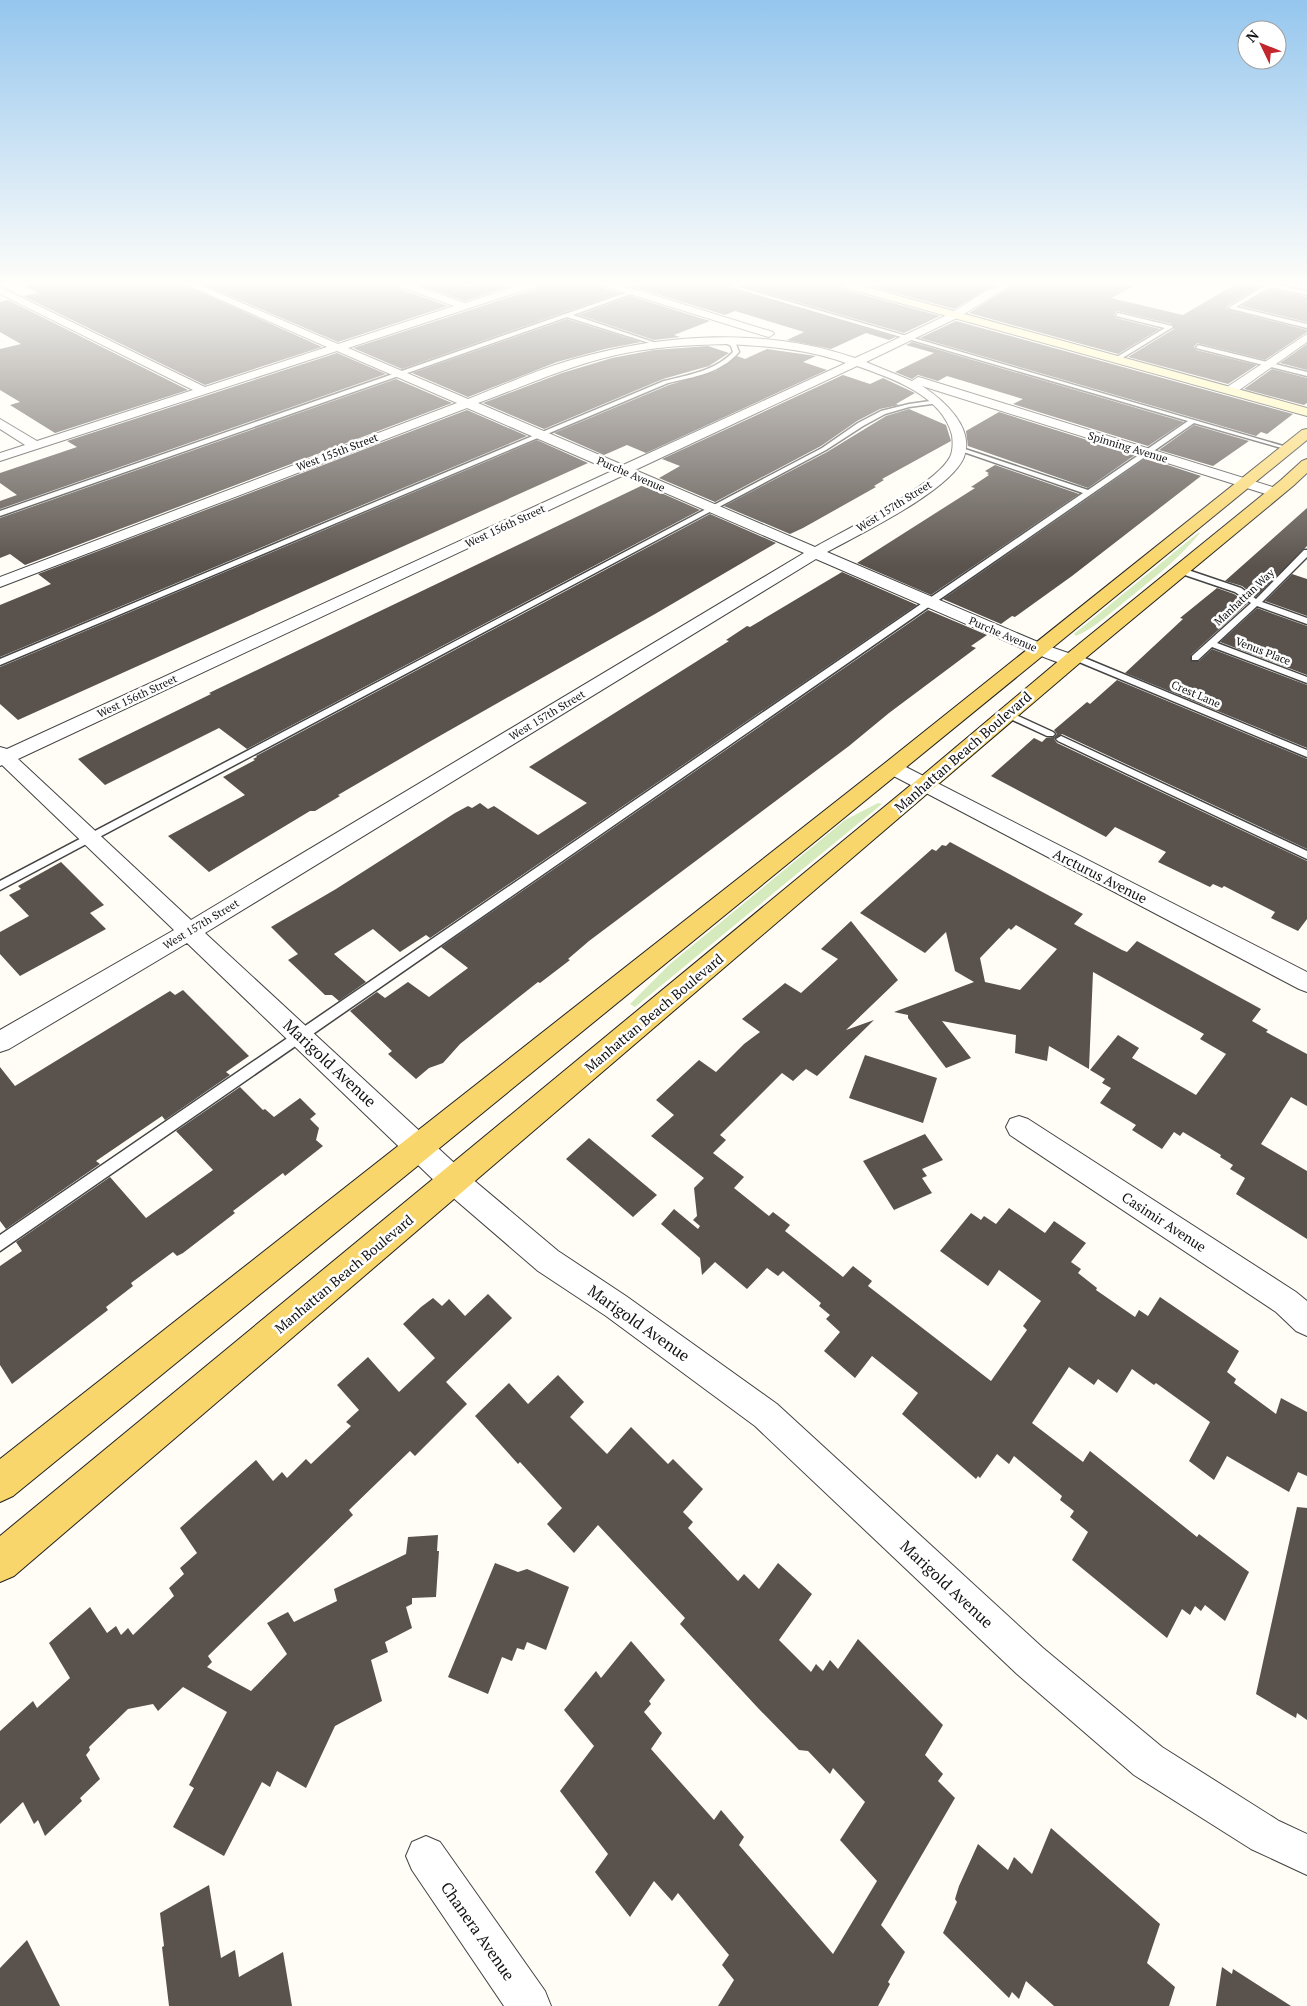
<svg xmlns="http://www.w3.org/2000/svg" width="1307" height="2006" font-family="'PT Serif',serif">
	<rect width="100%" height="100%" fill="#fffdf5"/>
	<path fill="#d5ebbd" d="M 1198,533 L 1200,533 C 1178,560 1150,581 1123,603 C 1108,615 1094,628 1076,636 L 1074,634 Z
		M 878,803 L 882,804 L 635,1007 L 630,1004 L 670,964 L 845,820 Z"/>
	<path fill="#5a524d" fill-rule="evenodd" d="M 23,285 L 185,285 L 322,347 L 205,385 L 23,296 L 38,293 Z
		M 204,285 L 398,285 L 400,289 L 448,306 L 338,342 Z
		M 419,285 L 465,285 L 472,287 L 478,285 L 514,285 L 465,301 Z
		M 537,285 L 604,285 L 606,289 L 620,293 L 402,369 L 353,348 L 535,289 Z
		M 627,285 L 722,285 L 896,337 L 889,340 L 866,333 L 831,349 L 787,340 L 804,332 L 735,311 L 725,315 Z
		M 738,285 L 838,285 L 842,289 L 940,316 L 904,333 Z
		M 866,285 L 998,285 L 985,290 L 954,309 Z
		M 1013,285 L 1136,285 L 1111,298 L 1183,315 L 1234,285 L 1263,285 L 1227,306 L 1226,309 L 1307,330 L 1307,332 L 1265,360 L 1197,343 L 1194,347 L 1196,350 L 1257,365 L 1228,384 L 1128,357 L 1174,329 L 1172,324 L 1117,311 L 1114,315 L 1116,318 L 1160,329 L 1118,354 L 969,313 Z
		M 1270,289 L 1307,297 L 1307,322 L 1241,306 Z
		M 630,296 L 710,321 L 674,335 L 680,337 L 654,340 L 579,315 Z
		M 8,300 L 188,390 L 55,433 L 10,405 L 20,402 L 0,390 L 0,349 L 21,344 L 0,332 L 0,302 Z
		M 567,319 L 641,342 L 605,349 L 557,362 L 468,397 L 412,373 Z
		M 956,321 L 1293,414 L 1267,434 L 1261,432 L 1256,436 L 920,338 Z
		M 912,342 L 1184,422 L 1148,446 L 1013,404 L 1023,399 L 947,376 L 938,381 L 918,375 L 912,379 L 895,372 L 934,353 L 906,345 Z
		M 1307,344 L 1307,370 L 1280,363 Z
		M 708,346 L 729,353 L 709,366 L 663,379 L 544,429 L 483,403 L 562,373 L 612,358 L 654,350 Z
		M 767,349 L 816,356 L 803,362 L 827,370 L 646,453 L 627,445 L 604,455 L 554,433 L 669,385 L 716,371 L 737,356 L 745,359 Z
		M 337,353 L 386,374 L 0,509 L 0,501 L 17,495 L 0,483 L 0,473 L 77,447 L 67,441 Z
		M 1272,369 L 1307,378 L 1307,403 L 1304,405 L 1244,389 Z
		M 843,375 L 870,384 L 883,378 L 915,393 L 896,404 L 899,405 L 880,409 L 857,421 L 821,446 L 715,502 L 659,478 L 680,466 L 662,459 Z
		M 396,379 L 452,403 L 25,565 L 10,554 L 0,558 L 0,518 Z
		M 909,409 L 946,425 L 951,441 L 882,479 L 884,480 L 874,486 L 876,487 L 803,528 L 790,534 L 724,506 L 827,452 L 886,416 Z
		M 467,410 L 527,436 L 0,657 L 0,605 L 51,584 L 38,574 Z
		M 999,412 L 1135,455 L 1088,488 L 968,446 L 966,431 Z
		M 1194,425 L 1249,441 L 1213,466 L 1159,450 Z
		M 537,440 L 588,463 L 18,720 L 0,704 L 0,667 Z
		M 1146,458 L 1201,476 L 1072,576 L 1015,617 L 1012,616 L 1001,624 L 943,599 Z
		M 995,465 L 1079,494 L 931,595 L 857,563 L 975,488 L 971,487 L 989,475 L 987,474 L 989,473 L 985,471 Z
		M 643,485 L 700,510 L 247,749 L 219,728 L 105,785 L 78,759 L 211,694 L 209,693 Z
		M 1307,508 L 1307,546 L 1256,597 L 1242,586 L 1225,581 Z
		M 710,514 L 776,543 L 655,614 L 429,742 L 338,795 L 340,796 L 315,811 L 310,811 L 209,872 L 168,836 L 245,795 L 223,777 L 255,760 L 253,759 L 257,757 L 256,756 Z
		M 842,572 L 917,605 L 430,938 L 426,935 L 400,952 L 373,929 L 334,954 L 366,982 L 339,1001 L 332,995 L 325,995 L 288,960 L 298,954 L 271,927 L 336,889 L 455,813 L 468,806 L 472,808 L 480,803 L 488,809 L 494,806 L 538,835 L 587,803 L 529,767 L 729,641 L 726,640 L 747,626 L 750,627 Z
		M 1292,574 L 1307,579 L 1307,616 L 1265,601 Z
		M 1217,588 L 1234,594 L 1248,603 L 1191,655 L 1191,661 L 1199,661 L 1212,649 L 1307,685 L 1307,748 L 1125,673 L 1183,619 L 1180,618 Z
		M 1257,608 L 1307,626 L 1307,675 L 1220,642 Z
		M 928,610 L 987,635 L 971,646 L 976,648 L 889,713 L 849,746 L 589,941 L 568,959 L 570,960 L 540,983 L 538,982 L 460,1044 L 443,1063 L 429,1068 L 416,1079 L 388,1054 L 392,1051 L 350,1011 L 377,992 L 385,998 L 408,982 L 429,997 L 468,968 L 441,947 Z
		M 1117,680 L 1307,759 L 1307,849 L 1062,734 L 1054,739 L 1057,743 L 1307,861 L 1307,919 L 1298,931 L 1271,918 L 1275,912 L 1224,886 L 1222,888 L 1213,884 L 1210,887 L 1158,862 L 1166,852 L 1115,827 L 1106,837 L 991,776 L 1034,738 L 1042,742 L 1046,738 L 1054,737 L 1057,734 L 1054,730 L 1087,702 L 1090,704 Z
		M 950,842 L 1083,914 L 1074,924 L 1122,950 L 1127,952 L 1137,941 L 1261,1009 L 1252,1021 L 1268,1030 L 1266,1032 L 1307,1054 L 1307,1106 L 1291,1097 L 1261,1144 L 1307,1171 L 1307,1239 L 1236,1194 L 1245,1178 L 1230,1169 L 1233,1165 L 1220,1157 L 1221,1155 L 1183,1132 L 1180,1136 L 1174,1132 L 1162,1149 L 1132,1130 L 1136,1125 L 1100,1103 L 1111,1088 L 1102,1083 L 1105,1079 L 1090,1070 L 1118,1035 L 1139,1048 L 1132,1058 L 1196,1095 L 1226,1054 L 1200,1039 L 1204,1034 L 1093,972 L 1089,1069 L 1049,1046 L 1047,1061 L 1015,1053 L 1016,1035 L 942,1021 L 971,1058 L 946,1068 L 908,1018 L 908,1015 L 894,1012 L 974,982 L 955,971 L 946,932 L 925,953 L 860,913 L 932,849 L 936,851 L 942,845 L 946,846 ZM 1016,925 L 1057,949 L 1020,990 L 985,982 L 980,958 L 1009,928 L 1011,930 Z
		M 61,862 L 104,905 L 90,913 L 106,929 L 20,976 L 0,954 L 0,932 L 29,916 L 9,895 L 21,889 L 18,886 Z
		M 851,921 L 898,980 L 846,1030 L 874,1020 L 817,1076 L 806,1069 L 793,1081 L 782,1073 L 720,1135 L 726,1140 L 713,1153 L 744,1177 L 734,1188 L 769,1216 L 773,1212 L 790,1225 L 785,1231 L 843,1277 L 853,1266 L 872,1281 L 868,1286 L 991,1381 L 1027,1330 L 1023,1326 L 1041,1301 L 999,1270 L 988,1286 L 940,1251 L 971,1213 L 981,1220 L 984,1216 L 996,1224 L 1009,1208 L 1045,1233 L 1054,1221 L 1086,1243 L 1071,1262 L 1081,1269 L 1078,1273 L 1097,1288 L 1096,1290 L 1135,1317 L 1139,1310 L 1148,1316 L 1160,1297 L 1239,1351 L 1227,1372 L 1236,1379 L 1234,1383 L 1276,1414 L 1281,1398 L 1307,1412 L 1307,1476 L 1298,1472 L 1289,1492 L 1227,1456 L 1214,1480 L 1189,1461 L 1210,1422 L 1156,1383 L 1154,1385 L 1132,1369 L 1117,1393 L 1098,1379 L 1094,1385 L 1069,1367 L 1032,1423 L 1083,1462 L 1090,1451 L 1197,1537 L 1199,1534 L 1249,1572 L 1225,1621 L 1205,1605 L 1201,1611 L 1195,1606 L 1190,1615 L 1182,1609 L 1167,1638 L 1072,1560 L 1088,1532 L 1070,1517 L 1074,1511 L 1060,1500 L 1062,1496 L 1014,1456 L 1009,1464 L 997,1454 L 980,1478 L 978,1476 L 976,1479 L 902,1414 L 918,1393 L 872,1356 L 855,1378 L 824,1351 L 840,1332 L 826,1319 L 830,1315 L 819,1306 L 821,1303 L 783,1271 L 778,1276 L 767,1268 L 747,1289 L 715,1262 L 702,1275 L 700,1258 L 661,1224 L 674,1209 L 698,1229 L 700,1226 L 693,1220 L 697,1216 L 694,1188 L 704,1178 L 651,1136 L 674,1115 L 656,1100 L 699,1060 L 716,1072 L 744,1044 L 760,1032 L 742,1019 L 785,983 L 801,993 L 838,959 L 821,949 Z
		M 183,990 L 249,1056 L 226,1072 L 230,1075 L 165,1120 L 162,1116 L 96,1161 L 100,1164 L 6,1229 L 0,1221 L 0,1067 L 15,1086 L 170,991 L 175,995 Z
		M 865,1055 L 937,1078 L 923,1123 L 849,1098 Z
		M 240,1087 L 263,1110 L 265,1109 L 274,1117 L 300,1098 L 316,1114 L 310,1119 L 319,1128 L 316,1140 L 323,1146 L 285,1176 L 283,1173 L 233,1211 L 235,1213 L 183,1253 L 177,1256 L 173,1252 L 131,1283 L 133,1286 L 106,1307 L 108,1310 L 12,1384 L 0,1365 L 0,1266 L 22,1251 L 16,1242 L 110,1177 L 146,1218 L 213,1170 L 176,1131 Z
		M 925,1134 L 943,1160 L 922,1169 L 927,1176 L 922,1178 L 932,1193 L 894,1210 L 863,1161 Z
		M 589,1138 L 657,1195 L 633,1217 L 566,1159 Z
		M 488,1294 L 512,1318 L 446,1382 L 467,1404 L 415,1456 L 410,1451 L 349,1510 L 353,1515 L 208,1656 L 212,1662 L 207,1667 L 251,1691 L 287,1654 L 267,1623 L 288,1612 L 294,1622 L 337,1601 L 334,1589 L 406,1554 L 408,1537 L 438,1535 L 437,1551 L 439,1551 L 436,1597 L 412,1598 L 412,1604 L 406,1607 L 412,1628 L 385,1642 L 388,1652 L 371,1660 L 382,1701 L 335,1726 L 306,1788 L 277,1771 L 270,1787 L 262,1782 L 224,1856 L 173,1827 L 194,1788 L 189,1785 L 227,1712 L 183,1687 L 158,1711 L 153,1704 L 128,1709 L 89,1747 L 90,1750 L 86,1755 L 100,1779 L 80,1798 L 82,1801 L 45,1836 L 38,1820 L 34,1824 L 23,1802 L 0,1824 L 0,1731 L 33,1701 L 37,1708 L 70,1678 L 49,1643 L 90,1607 L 107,1633 L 116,1626 L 121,1635 L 128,1628 L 133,1635 L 174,1596 L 169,1588 L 184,1574 L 180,1568 L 197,1553 L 180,1528 L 256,1460 L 273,1481 L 282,1472 L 287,1478 L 306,1459 L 311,1464 L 351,1426 L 346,1422 L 359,1410 L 337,1385 L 368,1357 L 399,1392 L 435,1358 L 403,1324 L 421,1307 L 433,1298 L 442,1306 L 449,1299 L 465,1316 Z
		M 558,1375 L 584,1402 L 570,1417 L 607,1454 L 631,1427 L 668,1464 L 673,1459 L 703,1489 L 683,1512 L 693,1522 L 688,1528 L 738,1581 L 744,1574 L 759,1589 L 778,1563 L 812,1594 L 779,1640 L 811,1672 L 816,1664 L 823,1671 L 830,1660 L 838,1669 L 858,1639 L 943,1725 L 925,1755 L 943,1774 L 938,1781 L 955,1798 L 881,1925 L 905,1952 L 888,1982 L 890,1984 L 878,2006 L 718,2006 L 734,1980 L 722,1965 L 729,1955 L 678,1893 L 672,1901 L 654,1881 L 630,1917 L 595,1872 L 608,1854 L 560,1791 L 594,1746 L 564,1710 L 596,1671 L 601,1678 L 631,1641 L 665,1680 L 649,1701 L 651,1704 L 644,1712 L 662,1733 L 651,1749 L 714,1820 L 721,1810 L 744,1837 L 739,1845 L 833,1954 L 877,1881 L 840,1840 L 865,1802 L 833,1768 L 830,1774 L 808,1751 L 799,1750 L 758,1708 L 680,1624 L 685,1618 L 598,1525 L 574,1553 L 547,1524 L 562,1508 L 520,1462 L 518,1464 L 475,1416 L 509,1383 L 528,1404 Z
		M 1297,1507 L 1307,1508 L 1307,1720 L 1297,1713 L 1296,1718 L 1256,1694 Z
		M 495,1563 L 518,1572 L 527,1569 L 569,1587 L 546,1650 L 527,1642 L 524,1650 L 517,1648 L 512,1661 L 502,1657 L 488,1694 L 448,1677 Z
		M 1051,1828 L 1160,1924 L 1147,1963 L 1175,1987 L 1169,2006 L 1054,2006 L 1026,1981 L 1019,1999 L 1012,1992 L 1009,1998 L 943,1933 L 957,1902 L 955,1899 L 959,1886 L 978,1844 L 1008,1870 L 1014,1857 L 1032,1874 Z
		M 209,1885 L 221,1958 L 235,1950 L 239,1977 L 283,1952 L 292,2006 L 169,2006 L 162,1947 L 164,1946 L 160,1913 Z
		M 27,1940 L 60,2006 L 0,2006 L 0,1968 Z
		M 1222,1967 L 1232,1974 L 1233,1969 L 1291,2006 L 1216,2006 Z"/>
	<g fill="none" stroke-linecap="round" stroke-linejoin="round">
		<defs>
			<path id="lane" d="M 724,285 L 732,285 L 1290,448 L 1285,449 L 1194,423 L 0,1251 L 0,1235 L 1083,493 L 958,450 L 958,448 L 962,448 L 1088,490 L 1188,421 Z
				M 1266,285 L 1277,285 L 1307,291 L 1307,295 L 1270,287 L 1236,307 L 1307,324 L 1307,328 L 1228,308 Z
				M 631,291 L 636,292 L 573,315 L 659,344 L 659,346 L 567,317 L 0,516 L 0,511 Z
				M 1118,313 L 1172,326 L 1173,327 L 1119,360 L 1115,360 L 1115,358 L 1165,328 L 1116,316 Z
				M 724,340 L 736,344 L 739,352 C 721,373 694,377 668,383 L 0,665 L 0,659 L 664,381 C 688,375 715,371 733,352 L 731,346 L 724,342 Z
				M 1198,345 L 1307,372 L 1307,376 L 1196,348 Z
				M 937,400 L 940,402 L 939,403 L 909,407 L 885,414 L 863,426 L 826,450 L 0,890 L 0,881 L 822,448 L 858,423 L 881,411 L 909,404 Z
				M 1304,550 L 1307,550 L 1307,557 L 1262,602 L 1307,618 L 1307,624 L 1257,606 L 1217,643 L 1307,677 L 1307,683 L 1212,647 L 1198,660 L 1192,660 L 1192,656 L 1251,603 L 1235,592 L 1176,572 L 1176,568 L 1182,568 L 1241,588 L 1256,599 Z
				M 1075,654 L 1307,750 L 1307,757 L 1072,659 L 1070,657 Z
				M 1007,711 L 1053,732 L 1055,734 L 1053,736 L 1047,736 L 1004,716 L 1002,714 Z
				M 1061,736 L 1307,851 L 1307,859 L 1058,741 L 1056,739 Z"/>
			<path id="street" d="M 187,285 L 200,285 L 338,344 L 454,306 L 401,287 L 400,285 L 414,285 L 465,303 L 520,285 L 535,285 L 534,287 L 348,348 L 468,399 C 502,386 536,370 571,360 C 663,333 764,327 855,358 C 887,343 919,329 949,314 C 970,303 986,285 1011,285 L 959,317 L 866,362 L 912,381 L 918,377 L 922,378 L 1279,489 L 1281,492 L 1279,495 L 1269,495 L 922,386 C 944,400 975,428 964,457 C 950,491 860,534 827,552 L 1045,645 L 1077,656 L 1080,660 L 1077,664 C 1063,667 1046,657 1033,653 L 816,559 L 205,933 L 464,1172 L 558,1251 L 626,1296 L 777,1404 L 1043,1648 L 1162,1747 L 1279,1821 L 1307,1834 L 1307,1875 L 1251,1849 L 1134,1775 L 1017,1674 L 755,1426 L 606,1316 L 538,1271 L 444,1190 L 187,943 L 9,1049 L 0,1052 L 0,1030 L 174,930 L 2,765 L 0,766 L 0,747 L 7,749 L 612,471 L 467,408 L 0,587 L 0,577 L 457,403 L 337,351 L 0,461 L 0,453 L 25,445 L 0,429 L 0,419 L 37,441 L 193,390 L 0,294 L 0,287 L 205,387 L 327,347 ZM 726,344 C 766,346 807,349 846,363 L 623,465 L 478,403 C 522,387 566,367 612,356 C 649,347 687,345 726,344 ZM 857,366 C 891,378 942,395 952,435 C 953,442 953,451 950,457 C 935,486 845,530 815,547 L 635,470 ZM 624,475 L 804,553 L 191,920 L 18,759 Z
				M 606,285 L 621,285 L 773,332 L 774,334 L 769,337 L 765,336 L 607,287 Z
				M 1307,334 L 1307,342 L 1235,393 L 1227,393 L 1225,390 L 1227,387 Z
				M 893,762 L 900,764 L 1307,972 L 1307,992 L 1299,989 L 886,772 L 883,768 L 886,764 Z
				M 1019,1116 L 1028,1119 L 1296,1292 L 1307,1301 L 1307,1336 L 1296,1331 L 1276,1312 L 1010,1135 L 1006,1127 L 1010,1119 Z
				M 426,1836 L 440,1842 L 545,1991 L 551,2006 L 504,2006 L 412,1870 L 406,1856 L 412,1842 Z"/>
			<path id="secondary" d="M 840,285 L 859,285 L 1307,408 L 1307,416 L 842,287 Z"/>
			<path id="primary" d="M 1307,429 L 1307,440 L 13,1496 L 0,1502 L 0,1459 L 885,763 L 1302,430 Z
				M 1307,459 L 1307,473 L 1293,486 L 1082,661 L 14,1576 L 0,1582 L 0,1536 L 917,780 L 1068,653 L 1281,480 L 1302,461 Z"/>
		</defs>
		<use href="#lane" stroke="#444" stroke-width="3"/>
		<use href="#street" stroke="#444" stroke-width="2"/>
		<use href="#secondary" stroke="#333" stroke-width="2"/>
		<use href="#primary" stroke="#222" stroke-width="2"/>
		<use href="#lane" fill="#fff" fill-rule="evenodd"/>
		<use href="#street" fill="#fff" fill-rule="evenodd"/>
		<use href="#secondary" fill="#fff6b0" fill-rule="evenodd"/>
		<use href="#primary" fill="#f9d66b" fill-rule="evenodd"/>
	</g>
	<linearGradient id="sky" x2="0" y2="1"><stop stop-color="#95c6ee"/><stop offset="0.5" stop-color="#fffefa"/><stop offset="1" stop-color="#fffefa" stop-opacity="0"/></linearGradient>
	<rect width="1307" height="566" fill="url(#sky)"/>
	<g text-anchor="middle" stroke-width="5" stroke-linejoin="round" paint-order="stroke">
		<g font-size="11" fill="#111" stroke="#fff">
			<text transform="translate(1128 447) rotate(17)" y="4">Spinning Avenue</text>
			<text transform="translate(337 452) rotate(-21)" y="4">West 155th Street</text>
			<text transform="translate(631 474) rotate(23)" y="4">Purche Avenue</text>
			<text transform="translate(894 506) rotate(-32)" y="4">West 157th Street</text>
			<text transform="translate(505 526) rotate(-25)" y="4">West 156th Street</text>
			<text transform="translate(1244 597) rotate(-43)" y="4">Manhattan Way</text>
			<text transform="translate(1003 634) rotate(23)" y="4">Purche Avenue</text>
			<text transform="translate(1263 651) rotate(21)" y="4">Venus Place</text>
			<text transform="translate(1196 694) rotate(23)" y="4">Crest Lane</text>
			<text transform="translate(137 696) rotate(-25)" y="4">West 156th Street</text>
			<text transform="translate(547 715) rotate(-31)" y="4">West 157th Street</text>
			<text transform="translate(201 924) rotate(-31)" y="4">West 157th Street</text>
		</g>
		<g font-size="14" fill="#111" stroke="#fff">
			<text transform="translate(963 752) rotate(-41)" y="5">Manhattan Beach Boulevard</text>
			<text transform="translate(1100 876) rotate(27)" y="5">Arcturus Avenue</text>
			<text transform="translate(654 1013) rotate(-40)" y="5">Manhattan Beach Boulevard</text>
			<text transform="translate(1164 1222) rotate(33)" y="5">Casimir Avenue</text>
			<text transform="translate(344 1274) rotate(-40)" y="5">Manhattan Beach Boulevard</text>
		</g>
		<g font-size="16" fill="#111" stroke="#fff">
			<text transform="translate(330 1063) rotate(43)" y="6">Marigold Avenue</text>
			<text transform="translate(639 1323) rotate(35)" y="6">Marigold Avenue</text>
			<text transform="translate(947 1584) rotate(43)" y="6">Marigold Avenue</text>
			<text transform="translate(478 1931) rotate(55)" y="6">Chanera Avenue</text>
		</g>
	</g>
	<g transform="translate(1262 45) rotate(313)"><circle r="24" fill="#ffffff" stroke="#a0a0a0"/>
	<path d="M0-4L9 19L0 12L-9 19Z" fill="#c4262e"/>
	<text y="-8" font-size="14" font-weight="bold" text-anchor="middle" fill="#111111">N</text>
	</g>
</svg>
